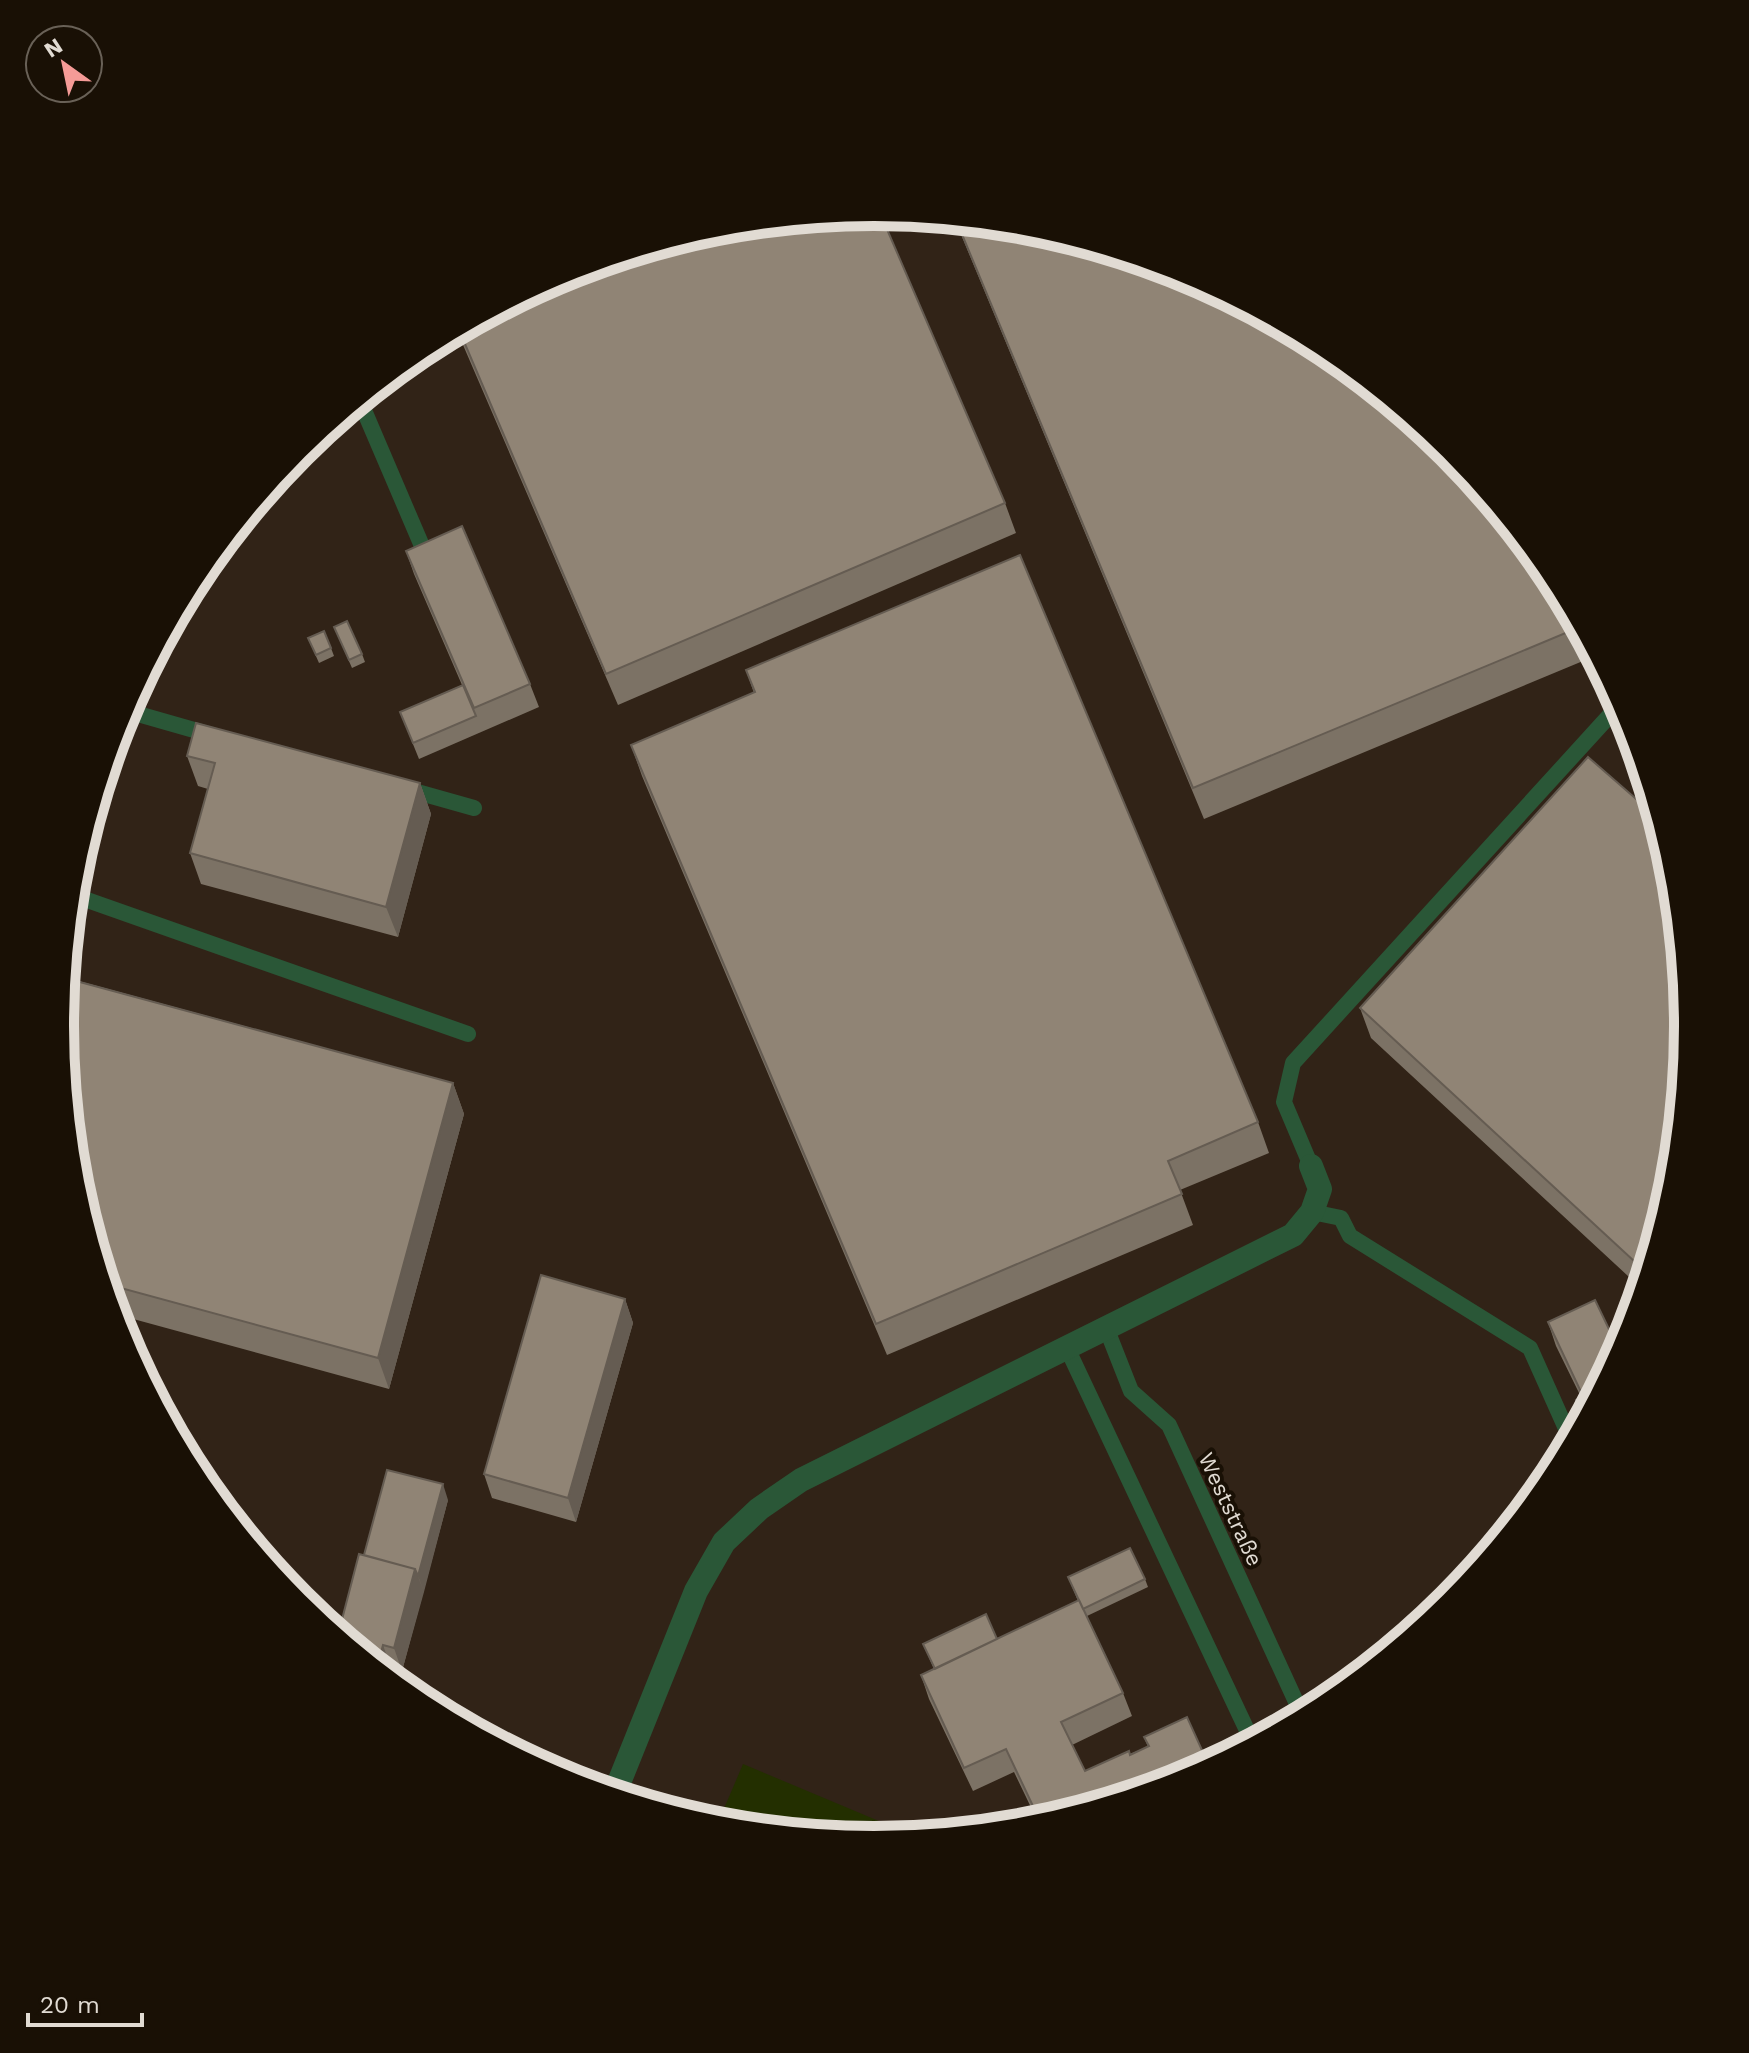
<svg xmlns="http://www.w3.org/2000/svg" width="1749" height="2053" font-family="'Work Sans',sans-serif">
	<rect width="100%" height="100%" fill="#22190d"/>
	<path fill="#312317" d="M63 1035a806 806 0 1 1 1612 0a806 806 0 1 1-1612 0Z"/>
	<path fill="#232f00" d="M 743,1764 L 917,1837 L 874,1841 L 717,1825 Z"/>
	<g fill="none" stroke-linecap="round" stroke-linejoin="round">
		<path stroke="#2a5737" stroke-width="16" d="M 360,401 L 422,546
			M 124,710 L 215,736
			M 403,788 L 474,808
			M 73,895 L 468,1034
			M 1311,1166 L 1284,1102 L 1293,1063 L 1621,703
			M 1312,1212 L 1341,1218 L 1350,1236 L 1530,1348 L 1572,1442
			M 1107,1330 L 1131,1391 L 1169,1425 L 1303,1717
			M 1068,1350 L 1253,1743"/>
		<path stroke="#2a5737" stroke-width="24" d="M 614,1795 L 696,1591 L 724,1542 L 759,1509 L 801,1480 L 1293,1235 L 1312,1212 L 1320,1189 L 1311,1166"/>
	</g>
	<path fill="#7c7265" d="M 955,220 L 1034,228 L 1552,574 L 1595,656 L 1204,819 Z
		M 563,274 L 1005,503 L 1016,533 L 618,705 L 457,331 Z
		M 406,551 L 530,684 L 539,707 L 419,759 L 400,712 L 462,685 L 414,574 Z
		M 334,627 L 362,654 L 365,662 L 352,668 Z
		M 308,638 L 331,648 L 334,656 L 319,663 Z
		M 746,670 L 1258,1122 L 1269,1153 L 1180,1190 L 1193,1225 L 887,1355 L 642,776 L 631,745 L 754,693 Z
		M 1622,715 L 1627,715 L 1638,750 L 1633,746 Z
		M 187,756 L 420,783 L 431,814 L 398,937 L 201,884 L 190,853 L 208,789 L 198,786 Z
		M 78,969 L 75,980 L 453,1083 L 464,1114 L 389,1389 L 115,1314 L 76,1185 L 60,1026 Z
		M 1360,1008 L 1673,1186 L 1642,1289 L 1371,1038 Z
		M 625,1299 L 633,1323 L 576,1522 L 492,1498 L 484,1474 Z
		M 1548,1322 L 1620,1352 L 1583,1420 L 1576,1400 L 1581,1397 L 1556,1346 Z
		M 448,1500 L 402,1671 L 391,1668 L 389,1677 L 338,1635 L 364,1555 Z
		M 1068,1577 L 1145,1579 L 1148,1587 L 1087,1616 L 1123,1693 L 1132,1716 L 1072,1745 L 1085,1771 L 1148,1747 L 1144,1737 L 1206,1759 L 1209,1767 L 1186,1779 L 1039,1824 L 1014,1772 L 973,1791 L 929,1699 L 921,1675 L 934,1669 L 923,1644 L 997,1639 L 1078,1601 Z"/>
	<path fill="#655c52" d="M 420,783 L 431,814 L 398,937 L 386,907 Z
		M 72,953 L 78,969 L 60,1030 L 65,979 Z
		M 453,1083 L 464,1114 L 389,1389 L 378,1358 Z
		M 625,1299 L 633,1323 L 576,1522 L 568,1498 Z
		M 443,1484 L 448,1500 L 424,1592 L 418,1576 Z
		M 415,1569 L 424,1592 L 402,1671 L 394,1648 Z
		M 383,1645 L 391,1668 L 389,1677 L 377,1667 Z"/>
	<path fill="#908475" stroke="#655c52" stroke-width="2" d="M 875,212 L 880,213 L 1005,503 L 606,674 L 459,330 L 563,274 L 716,228 Z
		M 956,220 L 1034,228 L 1187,274 L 1327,350 L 1451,451 L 1552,574 L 1580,627 L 1193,788 Z
		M 462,526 L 530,684 L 474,708 L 406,551 Z
		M 1020,555 L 1258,1122 L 1168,1161 L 1182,1194 L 876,1324 L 631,745 L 755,692 L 746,670 Z
		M 347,621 L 362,654 L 349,660 L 334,627 Z
		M 324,631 L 331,648 L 316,655 L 308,638 Z
		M 463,685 L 476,716 L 413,743 L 400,712 Z
		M 1625,712 L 1627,715 L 1629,721 L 1622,715 Z
		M 196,723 L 420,783 L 386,907 L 190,853 L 215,763 L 187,756 Z
		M 1588,757 L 1658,818 L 1673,868 L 1689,1027 L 1673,1186 L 1647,1273 L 1360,1008 Z
		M 67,952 L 72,953 L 65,978 Z
		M 65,978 L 453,1083 L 378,1358 L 106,1284 L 76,1185 L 60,1026 Z
		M 541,1275 L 625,1299 L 568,1498 L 484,1474 Z
		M 1595,1300 L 1620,1352 L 1584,1418 L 1576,1400 L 1583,1396 L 1548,1322 Z
		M 387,1470 L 443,1484 L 418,1576 L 415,1569 L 364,1555 Z
		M 1130,1548 L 1145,1579 L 1083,1609 L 1068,1577 Z
		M 359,1554 L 415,1569 L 394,1648 L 383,1645 L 377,1667 L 338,1635 Z
		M 1079,1600 L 1123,1693 L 1061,1722 L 1085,1771 L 1129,1751 L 1130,1755 L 1149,1746 L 1144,1737 L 1187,1717 L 1206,1759 L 1195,1765 L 1198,1772 L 1186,1779 L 1041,1823 L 1006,1749 L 964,1768 L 921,1675 Z
		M 986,1614 L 997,1639 L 935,1669 L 923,1644 Z"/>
	<g text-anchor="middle" stroke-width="8" stroke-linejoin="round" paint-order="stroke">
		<g font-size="22" fill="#e1dbd3" stroke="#191005">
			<text transform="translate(1231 1509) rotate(65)" y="8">Weststraße</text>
		</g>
	</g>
	<path d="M0 0H1749V2053H0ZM74 1026a800 800 0 1 1 1600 0a800 800 0 1 1-1600 0Z" fill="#191005" fill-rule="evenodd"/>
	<path fill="none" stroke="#e1dbd3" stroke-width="10" d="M74 1026a800 800 0 1 1 1600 0a800 800 0 1 1-1600 0Z"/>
	<g transform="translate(64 64) rotate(327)"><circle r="38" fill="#191005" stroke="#696157" stroke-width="2"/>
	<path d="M0-6L14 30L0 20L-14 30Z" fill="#f59b97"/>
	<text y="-12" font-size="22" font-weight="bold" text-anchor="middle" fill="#e1dbd3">N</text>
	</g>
	<path d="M28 2013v12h114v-12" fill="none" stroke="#e1dbd3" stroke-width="4"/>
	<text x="40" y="2013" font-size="24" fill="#e1dbd3" stroke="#191005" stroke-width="6" paint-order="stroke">20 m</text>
</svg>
